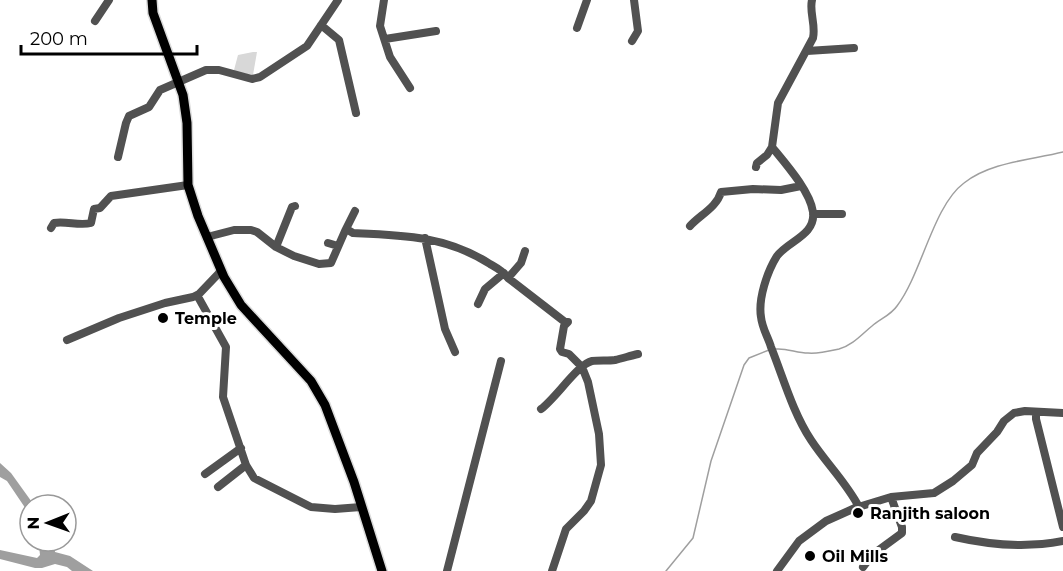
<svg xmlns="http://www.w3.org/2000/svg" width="1063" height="571" font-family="Montserrat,sans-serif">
	<rect width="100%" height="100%" fill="#fff"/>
	<path fill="#d8d8d8" d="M 253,52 L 257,52 L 253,75 L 236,72 L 234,70 L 238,55 Z"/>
	<path fill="#9f9f9f" d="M 0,463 L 11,473 L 34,505 L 30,505 L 30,515 L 7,481 L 0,477 Z
		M 43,541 L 56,541 L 54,545 L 55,552 L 70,556 L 93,571 L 72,571 L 67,567 L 55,564 L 42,568 L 35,568 L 0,559 L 0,550 L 37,558 L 40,555 L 39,546 Z"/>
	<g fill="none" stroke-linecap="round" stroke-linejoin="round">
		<path stroke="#9f9f9f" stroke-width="1.5" d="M 776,349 C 787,348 797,353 808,353 C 818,354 830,351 839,349 C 853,345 862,334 872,326 C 880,319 891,315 897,306 C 922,273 933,206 964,183 C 990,162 1031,160 1063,152
			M 666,571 L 693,538 L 711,461 L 744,365 L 749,358 L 769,350"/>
		<defs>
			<path id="major" d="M 152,0 L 153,13 L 183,95 L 187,123 L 188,185 L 198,216 L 224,277 L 241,305 L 311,381 L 325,405 L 354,482 L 382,571"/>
		</defs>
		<use href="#major" stroke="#dbdbdb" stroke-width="12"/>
		<path stroke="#515151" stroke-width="8" d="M 384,0 L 380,26 L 390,57 L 410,88
			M 95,21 L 109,0
			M 321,25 L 339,40 L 356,113
			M 577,28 L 587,0
			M 385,39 L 436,31
			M 632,41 L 638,31 L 634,0
			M 807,51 L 854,48
			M 772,147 C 785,163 810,191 813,212 C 816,235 788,241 777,256 C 767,272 758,299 761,317 C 762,328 768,337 771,347 C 783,377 793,413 811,440 C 826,463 846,482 859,507
			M 118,157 L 126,123 L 129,116 L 149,107 L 160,90 L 206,70 L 219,70 L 252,79 L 260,77 L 307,46 L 338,0
			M 756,167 L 757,163 L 767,155 L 772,147 L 778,103 L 813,38 C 816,25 809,12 812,0
			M 813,214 L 842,214
			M 690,226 C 700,215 717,207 721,192 L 753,189 L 781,190 L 801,186
			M 51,228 L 54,223 C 66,221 80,226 91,223 L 94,209 L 100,208 L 111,196 L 188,185
			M 345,231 L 355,211
			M 207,237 L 234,230 L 251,230 L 257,232 L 276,247 L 294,256 L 319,264 L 331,263 L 345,231 L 348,230 L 353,233 C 403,235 447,236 490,264 C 497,268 503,271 508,278 L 565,322 L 568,322 L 564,326 L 560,349 L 562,352 L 569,354 L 582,367 L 588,382 L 599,434 L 601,465 L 591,501 L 584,511 L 566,529 L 552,571
			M 425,238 L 445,329 L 455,352
			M 328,243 L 338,246
			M 276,247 L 292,207 L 295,206
			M 508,278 L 521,263 L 525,251
			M 197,295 L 226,347 L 223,397 L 246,465 L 254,478 L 311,507 L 335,509 L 361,507
			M 478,304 L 485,289 L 504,273
			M 67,340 L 119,318 L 165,303 L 193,297 L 199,294 L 221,271
			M 541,409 C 556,398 578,364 592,361 C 599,360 608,361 615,360 C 623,358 630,356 638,354
			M 1036,412 L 1036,419 L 1063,527
			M 205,474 L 241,448
			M 218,487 L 246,465
			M 955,537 C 990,545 1027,548 1063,541
			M 863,567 L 872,555 L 902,533 L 902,527 L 891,497
			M 447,571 L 501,361
			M 777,571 L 799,541 L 826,521 L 855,508 L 891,497 L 934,493 L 953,481 L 972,465 L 977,453 L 997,432 L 1004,421 L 1014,413 L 1025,411 L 1063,413"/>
		<use href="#major" stroke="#000" stroke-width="9"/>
	</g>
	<g fill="#000" stroke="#fff" stroke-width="2">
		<circle cx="163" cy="318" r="6"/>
		<circle cx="858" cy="513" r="6"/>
		<circle cx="810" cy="556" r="6"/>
	</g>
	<g text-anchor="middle" stroke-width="6" stroke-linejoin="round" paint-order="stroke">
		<g font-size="16" font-weight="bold" fill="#000" stroke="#fff" text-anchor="start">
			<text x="175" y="324">Temple</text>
			<text x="870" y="519">Ranjith saloon</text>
			<text x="822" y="562">Oil Mills</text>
		</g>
	</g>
	<g transform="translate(48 523) rotate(269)"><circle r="28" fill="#ffffff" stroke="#999999" stroke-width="1.5"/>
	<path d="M0-4.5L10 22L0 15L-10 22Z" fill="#000000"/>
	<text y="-9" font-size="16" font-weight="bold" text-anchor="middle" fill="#000000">N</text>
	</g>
	<path d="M21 45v9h176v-9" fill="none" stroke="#000000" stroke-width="3"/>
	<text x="30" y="45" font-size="18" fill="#000000" stroke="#ffffff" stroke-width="4.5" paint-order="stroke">200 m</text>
</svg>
